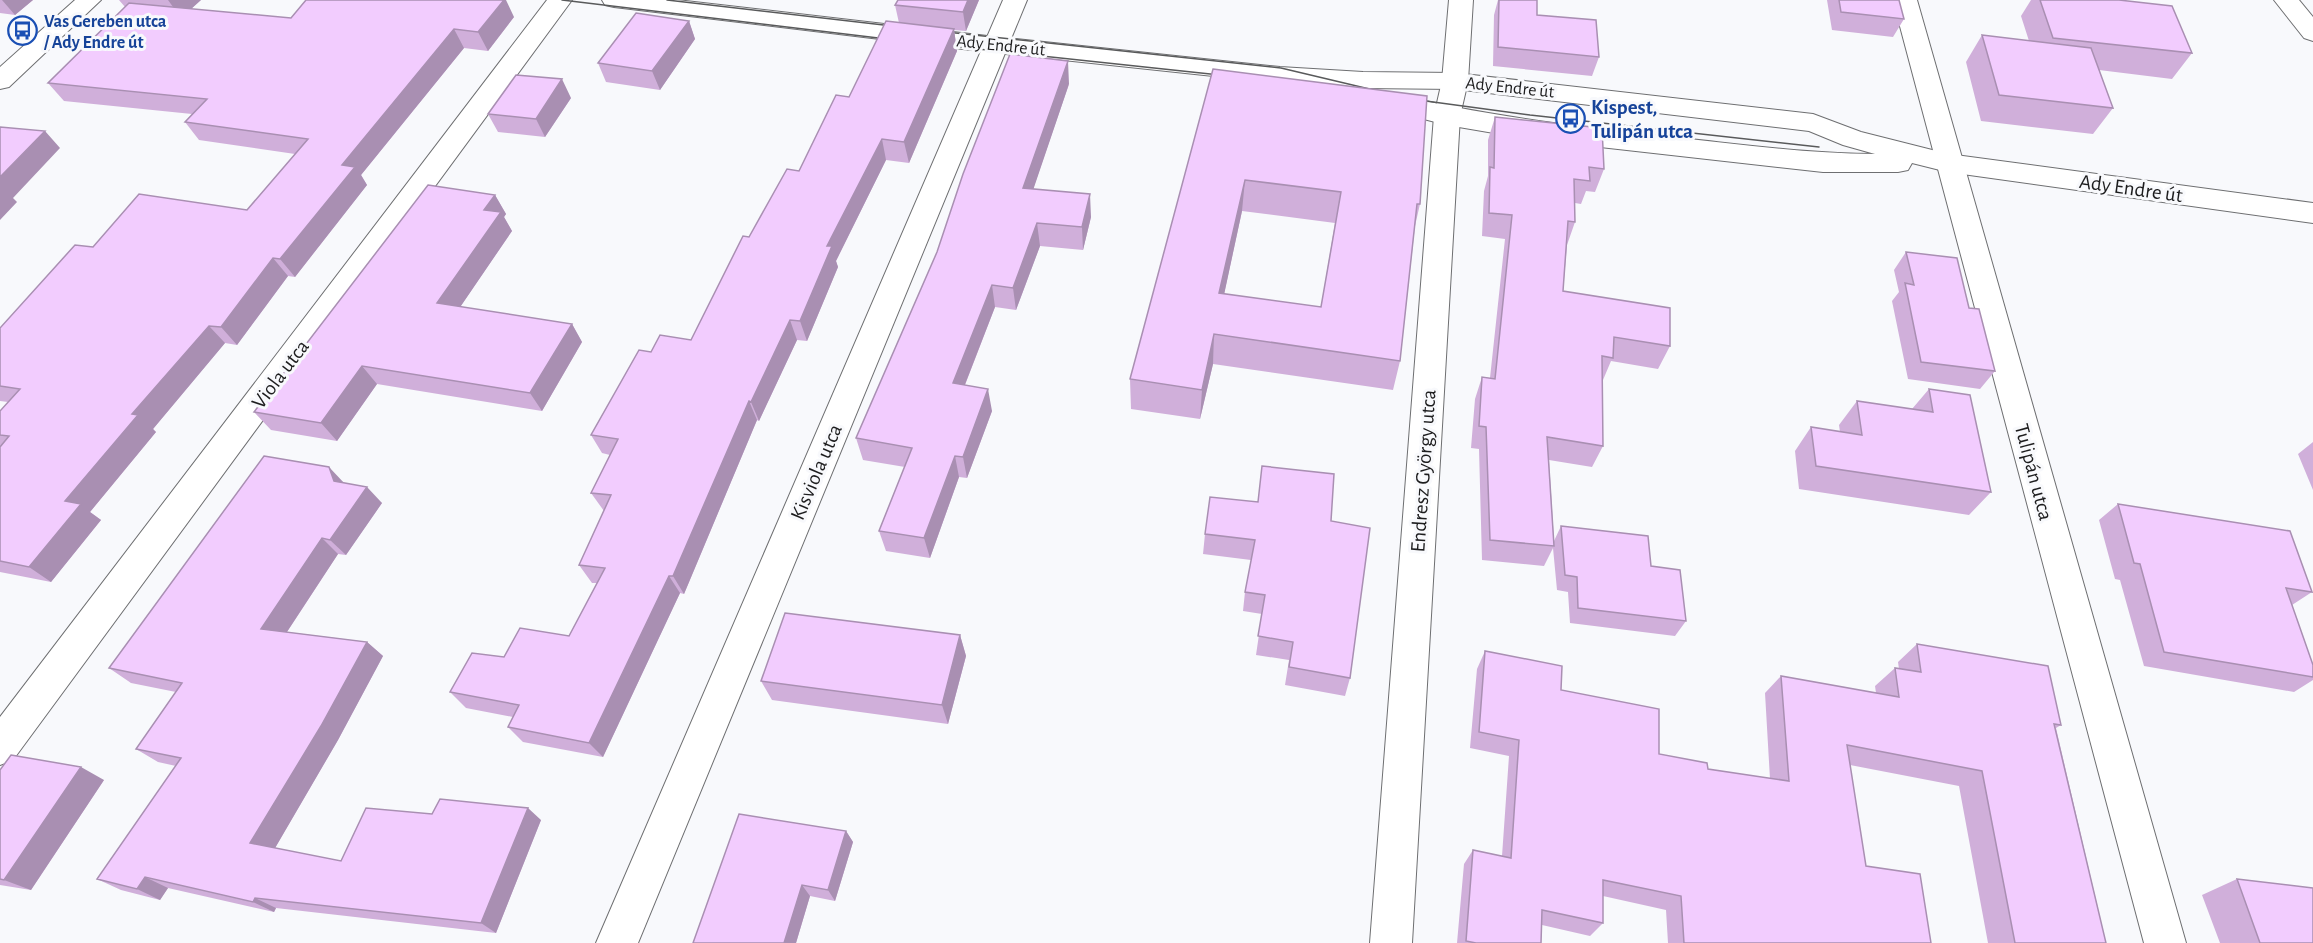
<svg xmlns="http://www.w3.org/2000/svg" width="2313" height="943" font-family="'Alegreya Sans',sans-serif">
	<rect width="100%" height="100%" fill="#f8f9fc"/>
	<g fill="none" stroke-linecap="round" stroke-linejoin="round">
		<defs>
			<path id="minor" d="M 75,0 L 101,0 L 9,87 L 0,89 L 0,67 Z
				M 547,0 L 572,0 L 13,760 L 0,765 L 0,717 Z
				M 1003,0 L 1027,0 L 638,943 L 596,943 Z
				M 1449,0 L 1473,0 L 1468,81 L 1460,116 L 1412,943 L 1370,943 L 1434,116 L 1442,81 Z
				M 1893,0 L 1917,0 L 2186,943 L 2144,943 Z
				M 2274,0 L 2299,0 L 2313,17 L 2313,41 L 2304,38 Z"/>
			<path id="tertiary" d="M 602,0 L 677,0 L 996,37 L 1280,67 L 1363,72 L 1455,73 L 1813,114 L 1861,132 L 1948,154 L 2313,203 L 2313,223 L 1948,172 L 1912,163 L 1908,170 L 1898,172 L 1823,172 L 1529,139 L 1447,125 L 1373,106 L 1369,100 L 1373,94 L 1382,91 C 1477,115 1573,126 1671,137 C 1739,144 1807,154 1875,154 L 1843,145 L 1809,131 L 1455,89 L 1363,88 L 1280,83 L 996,53 L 614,7 L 605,5 Z"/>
		</defs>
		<use href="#minor" stroke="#6e6f71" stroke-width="2"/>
		<use href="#tertiary" stroke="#6e6f71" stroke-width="2"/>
		<use href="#minor" fill="#fff" fill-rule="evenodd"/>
		<use href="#tertiary" fill="#fff" fill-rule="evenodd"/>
		<path stroke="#595a5b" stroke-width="1.5" d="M 562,0 L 895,40
			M 667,0 L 901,27
			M 937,31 L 1281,68 L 1382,92
			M 940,45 L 1229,76
			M 1411,99 L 1530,115 L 1819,147"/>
	</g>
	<path fill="#d0afda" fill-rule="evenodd" d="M 0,0 L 33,0 L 15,15 L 0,13 Z
		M 119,0 L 201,0 L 191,9 L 291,18 L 514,17 L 488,51 L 464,48 L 361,175 L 367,185 L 295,277 L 288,276 L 237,345 L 225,343 L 153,429 L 156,432 L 90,512 L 101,520 L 51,582 L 0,572 L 0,411 L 8,402 L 0,401 L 0,328 L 93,247 L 247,210 L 295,154 L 199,140 L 185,122 L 192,114 L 64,101 L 48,83 L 125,7 Z
		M 979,0 L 966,31 L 954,30 L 957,51 L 909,163 L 886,160 L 836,261 L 838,267 L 807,341 L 797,340 L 759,421 L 757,420 L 684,594 L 680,593 L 603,757 L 523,742 L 508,727 L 513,717 L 466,708 L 450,692 L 504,657 L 569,636 L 597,583 L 592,583 L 579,565 L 604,511 L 591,493 L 610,455 L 602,453 L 591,435 L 651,352 L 691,340 L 749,237 L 799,171 L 899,23 L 895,5 Z
		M 1498,0 L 1537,0 L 1537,15 L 1599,57 L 1592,76 L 1493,66 L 1494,15 Z
		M 1827,0 L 1899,0 L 1904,19 L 1893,37 L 1832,30 Z
		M 2031,0 L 2119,0 L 2192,53 L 2172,79 L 2099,70 L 2113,108 L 2093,134 L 1981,121 L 1966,62 L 1982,35 L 2029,41 L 2021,16 Z
		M 689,21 L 695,39 L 660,90 L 606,82 L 598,63 Z
		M 1213,69 L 1420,204 L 1415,226 L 1400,361 L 1393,390 L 1213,364 L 1200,419 L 1131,409 L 1130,379 ZM 1242,211 L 1335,223 L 1321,307 L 1224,294 Z
		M 1069,84 L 1033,189 L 1091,217 L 1083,250 L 1040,246 L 1016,310 L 995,307 L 965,385 L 992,411 L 967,478 L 959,477 L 930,558 L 886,551 L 879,531 L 905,467 L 863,460 L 856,438 Z
		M 571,98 L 545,137 L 498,132 L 488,114 Z
		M 1495,117 L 1604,169 L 1595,192 L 1586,191 L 1581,204 L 1575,203 L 1575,222 L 1567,245 L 1563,291 L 1670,346 L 1658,369 L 1611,361 L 1603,380 L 1603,446 L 1592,467 L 1549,460 L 1554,541 L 1561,526 L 1651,566 L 1686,621 L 1675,636 L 1570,623 L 1568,592 L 1557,590 L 1553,548 L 1544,566 L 1482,560 L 1479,449 L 1471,448 L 1475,399 L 1482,377 L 1490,378 L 1505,239 L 1482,236 L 1484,191 L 1488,176 L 1488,140 Z
		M 495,195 L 506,214 L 504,217 L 512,231 L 460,307 L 572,324 L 582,342 L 542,411 L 377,384 L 337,441 L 271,430 L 254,412 Z
		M 1906,252 L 1969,308 L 1995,371 L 1980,389 L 1908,379 L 1892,301 L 1899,292 L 1894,270 Z
		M 1929,389 L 1991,492 L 1969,515 L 1799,489 L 1795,451 L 1811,427 L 1840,432 L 1839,425 L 1857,401 L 1912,409 Z
		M 2313,442 L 2313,490 L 2298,454 Z
		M 343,483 L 382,503 L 346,555 L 338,554 L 287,632 L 367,642 L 383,656 L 338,740 L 275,848 L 341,861 L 432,814 L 541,820 L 496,933 L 276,908 L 274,912 L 168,888 L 160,900 L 121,890 L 97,879 L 176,766 L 158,762 L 136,749 L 176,692 L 131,683 L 109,668 Z
		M 2118,504 L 2312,592 L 2292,605 L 2313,665 L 2313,680 L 2294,692 L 2144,666 L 2120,580 L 2115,579 L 2099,520 Z
		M 1331,521 L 1350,678 L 1345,696 L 1285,685 L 1289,660 L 1256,655 L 1262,614 L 1243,611 L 1245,592 L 1251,560 L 1203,554 L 1205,534 Z
		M 960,635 L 966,656 L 948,724 L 772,700 L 761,681 Z
		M 1917,644 L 2061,725 L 2056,728 L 2106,943 L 1988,943 L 1959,786 L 1850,765 L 1866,866 L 1931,943 L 1668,943 L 1666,910 L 1603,896 L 1603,923 L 1590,936 L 1542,925 L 1541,943 L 1457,943 L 1464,864 L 1473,850 L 1502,856 L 1509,756 L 1470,748 L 1477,669 L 1485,651 L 1561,690 L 1659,754 L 1708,769 L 1770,779 L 1765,693 L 1781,676 L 1876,693 L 1875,686 L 1895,668 L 1899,669 L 1898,662 Z
		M 0,770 L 104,780 L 31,890 L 0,885 Z
		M 846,831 L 853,842 L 835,901 L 810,896 L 796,943 L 693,943 Z
		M 2237,879 L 2313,943 L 2220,943 L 2202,895 Z"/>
	<path fill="#a98fb2" d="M 2,0 L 33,0 L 15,15 Z
		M 168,0 L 201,0 L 181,18 Z
		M 504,0 L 506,0 L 514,17 L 488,51 L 478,32 Z
		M 968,0 L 979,0 L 966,31 L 963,12 Z
		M 689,21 L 695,39 L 660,90 L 652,71 Z
		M 454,29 L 464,48 L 361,175 L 367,185 L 295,277 L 280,259 L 342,165 Z
		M 954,29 L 957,51 L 909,163 L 904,142 Z
		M 1068,61 L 1069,84 L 1026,211 L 1023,188 Z
		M 562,79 L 571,98 L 545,137 L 536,119 Z
		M 45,131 L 60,148 L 13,198 L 17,202 L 0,220 L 0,177 Z
		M 882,139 L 886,160 L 836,261 L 838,267 L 807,341 L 800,321 L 827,246 Z
		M 1245,180 L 1242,211 L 1218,323 L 1219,293 Z
		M 1090,194 L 1091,217 L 1083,250 L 1082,227 Z
		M 495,195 L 506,214 L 504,217 L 512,231 L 450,322 L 437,303 L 484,210 Z
		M 1037,223 L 1040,246 L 1016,310 L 1013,288 Z
		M 273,258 L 288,276 L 237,345 L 221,327 Z
		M 992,285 L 995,307 L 957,405 L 953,383 Z
		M 790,320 L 797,340 L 759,421 L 751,402 Z
		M 572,324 L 582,342 L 542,411 L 530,393 Z
		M 209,326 L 225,343 L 153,429 L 156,432 L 90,512 L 101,520 L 51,582 L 29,567 L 65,501 L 132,414 Z
		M 1214,334 L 1213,364 L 1200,419 L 1202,390 Z
		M 362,366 L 377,384 L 337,441 L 321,423 Z
		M 988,389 L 992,411 L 967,478 L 963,457 Z
		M 749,401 L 757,420 L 684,594 L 673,576 Z
		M 955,456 L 959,477 L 930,558 L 924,538 Z
		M 329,467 L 345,484 L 334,481 Z
		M 367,487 L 382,503 L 346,555 L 330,540 Z
		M 322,538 L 338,554 L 279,644 L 261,629 Z
		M 669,576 L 680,593 L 603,757 L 589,743 Z
		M 960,635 L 966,656 L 948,724 L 942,705 Z
		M 367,642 L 383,656 L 338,740 L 271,855 L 250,843 Z
		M 81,767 L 104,780 L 31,890 L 4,880 Z
		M 528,808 L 541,820 L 496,933 L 481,923 Z
		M 846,831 L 853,842 L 835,901 L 828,890 Z
		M 145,877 L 168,888 L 160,900 L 137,889 Z
		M 802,885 L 810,896 L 796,943 L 784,943 Z
		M 255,898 L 276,908 L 274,912 L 253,902 Z"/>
	<path fill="#f2ccfe" stroke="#a98fb2" stroke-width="1.5" fill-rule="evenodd" d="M 306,0 L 504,0 L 478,32 L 454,29 L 342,165 L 355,167 L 280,259 L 273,258 L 221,327 L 209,326 L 132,414 L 138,415 L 65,501 L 81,504 L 29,567 L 0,561 L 0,447 L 9,436 L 0,435 L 0,411 L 20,389 L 0,386 L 0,328 L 75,245 L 93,247 L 139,194 L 247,210 L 308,139 L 185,122 L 207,99 L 48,83 L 129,3 L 291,18 Z
		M 898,0 L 968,0 L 963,12 L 895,5 Z
		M 1499,0 L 1537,0 L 1537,15 L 1596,20 L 1599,57 L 1498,47 Z
		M 1839,0 L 1899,0 L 1904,19 L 1841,12 Z
		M 2040,0 L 2119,0 L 2172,6 L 2192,53 L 2053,38 Z
		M 636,13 L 689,21 L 652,71 L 598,63 Z
		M 886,21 L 954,29 L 904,142 L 882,139 L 827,246 L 832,246 L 800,321 L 790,320 L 751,402 L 749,401 L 673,576 L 669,576 L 589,743 L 508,727 L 519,705 L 450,692 L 472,653 L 504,657 L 520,628 L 569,636 L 605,568 L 579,565 L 611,495 L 591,493 L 618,439 L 591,435 L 639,350 L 651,352 L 660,335 L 691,340 L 743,236 L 749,237 L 787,169 L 799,171 L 836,95 L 849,97 Z
		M 1982,35 L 2091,48 L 2113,108 L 1999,95 Z
		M 1010,54 L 1068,61 L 1023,188 L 1090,194 L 1082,227 L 1037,223 L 1013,288 L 992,285 L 953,383 L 988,389 L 963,457 L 955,456 L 924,538 L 879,531 L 912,448 L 856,438 L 937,252 L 963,174 Z
		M 1213,69 L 1427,96 L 1420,204 L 1417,204 L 1400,361 L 1214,334 L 1202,390 L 1130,379 ZM 1245,180 L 1341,192 L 1321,307 L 1219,293 Z
		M 516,75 L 562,79 L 536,119 L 488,114 Z
		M 1495,117 L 1602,128 L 1604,169 L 1589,167 L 1590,181 L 1574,179 L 1575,222 L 1568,221 L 1563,291 L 1670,308 L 1670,346 L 1614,337 L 1613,358 L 1602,356 L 1603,446 L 1547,437 L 1554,546 L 1490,540 L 1486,427 L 1479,426 L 1482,377 L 1495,379 L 1512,215 L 1489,213 L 1490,167 L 1494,168 Z
		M 0,127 L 45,131 L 0,177 Z
		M 428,185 L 495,195 L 484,210 L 501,212 L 437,303 L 572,324 L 530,393 L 362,366 L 321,423 L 254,412 Z
		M 1906,252 L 1957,258 L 1969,308 L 1979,309 L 1995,371 L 1921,362 L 1905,283 L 1914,285 Z
		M 1929,389 L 1970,395 L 1991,492 L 1816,466 L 1811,427 L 1862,435 L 1857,401 L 1933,412 Z
		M 264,456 L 329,467 L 334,481 L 367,487 L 330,540 L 322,538 L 261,629 L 367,642 L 321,726 L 250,843 L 341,861 L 366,808 L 432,814 L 440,799 L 528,808 L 481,923 L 255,898 L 253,902 L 145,877 L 137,889 L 97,879 L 181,758 L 136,749 L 182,683 L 109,668 Z
		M 1262,466 L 1334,474 L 1331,521 L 1370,528 L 1350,678 L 1289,667 L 1293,642 L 1258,636 L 1265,595 L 1245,592 L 1255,540 L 1205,534 L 1210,497 L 1258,502 Z
		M 2118,504 L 2290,531 L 2312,592 L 2286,588 L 2313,665 L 2313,677 L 2164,652 L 2140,564 L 2134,563 Z
		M 1561,526 L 1648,536 L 1651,566 L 1680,570 L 1686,621 L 1578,608 L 1577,577 L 1565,575 Z
		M 785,613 L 960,635 L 942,705 L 761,681 Z
		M 1917,644 L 2048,666 L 2061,725 L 2054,724 L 2106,943 L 2015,943 L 1982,771 L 1847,745 L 1866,866 L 1920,874 L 1931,943 L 1684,943 L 1681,896 L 1603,880 L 1603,923 L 1542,910 L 1541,943 L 1476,943 L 1466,941 L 1473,850 L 1511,858 L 1519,740 L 1479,732 L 1485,651 L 1562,666 L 1561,690 L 1659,709 L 1659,754 L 1707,763 L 1708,769 L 1789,781 L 1781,676 L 1899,697 L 1895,668 L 1921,672 Z
		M 11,755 L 81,767 L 4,880 L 0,879 L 0,770 Z
		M 739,814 L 846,831 L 828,890 L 802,885 L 784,943 L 693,943 Z
		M 2237,879 L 2313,888 L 2313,943 L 2260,943 Z"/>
	<defs>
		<symbol id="bus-ring" viewBox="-11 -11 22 22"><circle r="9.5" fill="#f8f9fc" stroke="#1a4fb4" stroke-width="1.5"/><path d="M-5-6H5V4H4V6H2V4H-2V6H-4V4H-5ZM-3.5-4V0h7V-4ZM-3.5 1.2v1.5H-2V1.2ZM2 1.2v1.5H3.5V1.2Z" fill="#1a4fb4"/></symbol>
	</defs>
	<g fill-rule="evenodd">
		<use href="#bus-ring" x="6" y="14" width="33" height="33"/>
		<use href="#bus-ring" x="1554" y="102" width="33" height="33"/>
	</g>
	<g text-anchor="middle" stroke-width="6" stroke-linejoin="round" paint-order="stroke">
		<g font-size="18" font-weight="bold" fill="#164399" stroke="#f8f9fc" text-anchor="start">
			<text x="44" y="27">Vas Gereben utca<tspan x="44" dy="21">/ Ady Endre út</tspan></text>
		</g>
		<g font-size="18" fill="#1d1d1e" stroke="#f8f9fc">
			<text transform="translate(1001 45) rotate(6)" y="6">Ady Endre út</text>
			<text transform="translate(1510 87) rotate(6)" y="6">Ady Endre út</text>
		</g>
		<g font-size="21" font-weight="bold" fill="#164399" stroke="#f8f9fc" text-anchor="start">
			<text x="1591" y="114">Kispest,<tspan x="1591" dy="24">Tulipán utca</tspan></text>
		</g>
		<g font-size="21" fill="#1d1d1e" stroke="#f8f9fc">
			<text transform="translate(2131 188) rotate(8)" y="7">Ady Endre út</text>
			<text transform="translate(280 374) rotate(-53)" y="7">Viola utca</text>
			<text transform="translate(1423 471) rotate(-86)" y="7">Endresz György utca</text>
			<text transform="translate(816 472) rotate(-67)" y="7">Kisviola utca</text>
			<text transform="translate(2034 472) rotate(75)" y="7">Tulipán utca</text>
		</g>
	</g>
</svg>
